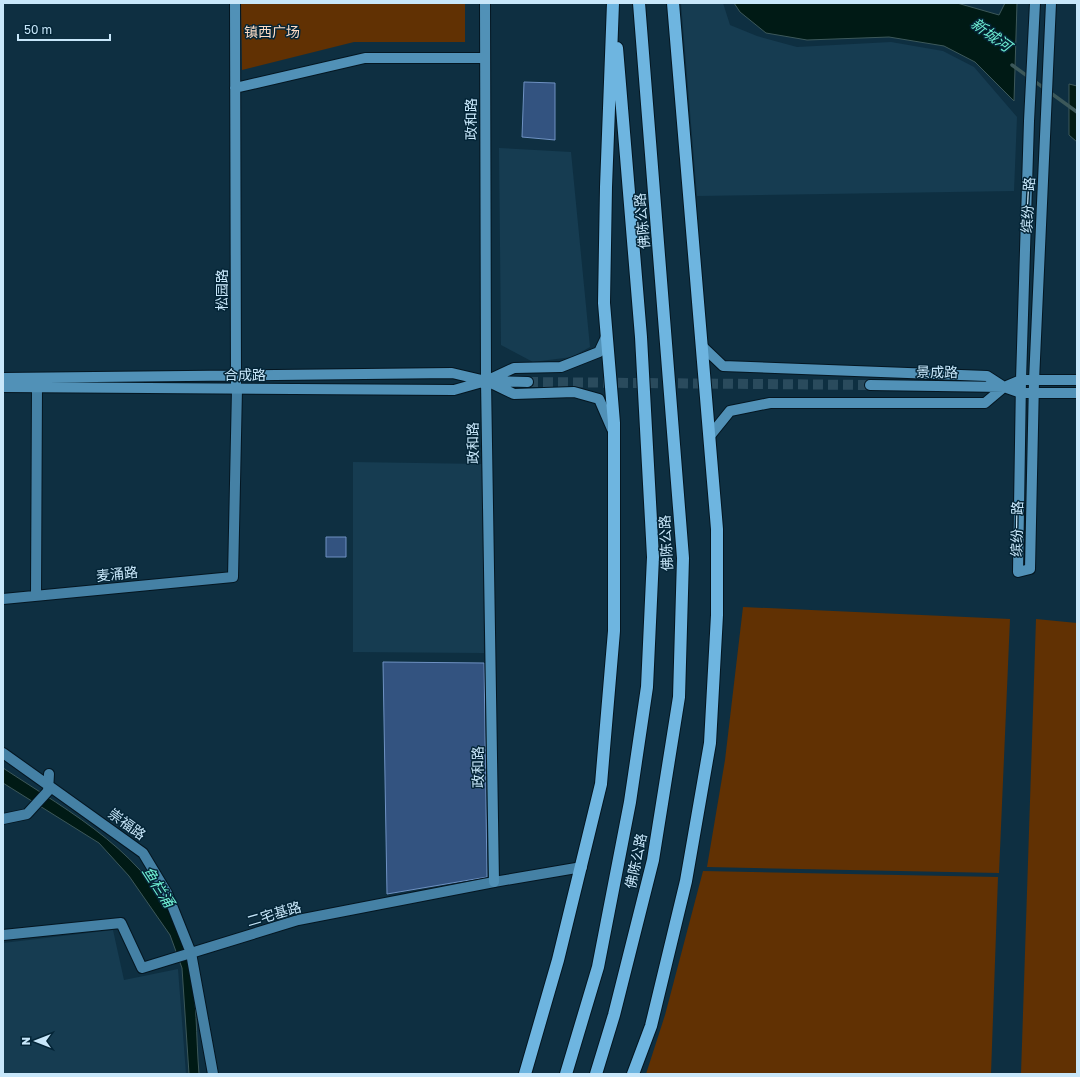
<svg xmlns="http://www.w3.org/2000/svg" width="1080" height="1077" font-family="'Golos Text','Noto Sans SC',sans-serif">
	<rect width="100%" height="100%" fill="#0e2f41"/>
	<path fill="#163c51" d="M 681,3 L 723,3 L 730,25 L 757,36 L 797,47 L 891,42 L 943,51 L 974,67 L 1017,117 L 1014,191 L 697,196 Z
		M 499,148 L 571,152 L 590,347 L 572,357 L 533,362 L 501,345 Z
		M 353,462 L 482,464 L 484,653 L 353,652 Z
		M 113,930 L 124,980 L 178,969 L 186,1074 L 3,1074 L 3,943 Z"/>
	<path fill="#613103" d="M 241,3 L 465,3 L 465,42 L 354,42 L 242,70 Z
		M 743,607 L 1010,619 L 999,873 L 707,867 L 725,760 Z
		M 1036,619 L 1077,623 L 1077,1074 L 1021,1074 Z
		M 703,871 L 998,877 L 991,1074 L 646,1074 L 665,1015 Z"/>
	<path fill="#001a15" stroke="#3c585a" d="M 734,3 L 957,3 L 999,15 L 1005,3 L 1017,3 L 1014,101 L 975,62 L 944,46 L 889,37 L 807,40 L 766,33 L 740,12 Z
		M 1069,84 L 1077,86 L 1077,142 L 1069,135 Z
		M 3,768 C 71,813 151,855 181,936 C 184,944 188,953 190,962 C 197,998 196,1037 199,1074 L 189,1074 L 182,968 L 170,935 L 129,876 L 99,843 L 3,783 Z"/>
	<g fill="none" stroke-linecap="round" stroke-linejoin="round">
		<path stroke="#3c585a" stroke-width="3.5" d="M 1012,65 L 1077,112"/>
	</g>
	<path fill="#335380" stroke="#6e91c2" d="M 524,82 L 555,83 L 555,140 L 522,137 Z
		M 326,537 L 346,537 L 346,557 L 326,557 Z
		M 383,662 L 484,663 L 487,877 L 387,894 Z"/>
	<g fill="none" stroke-linecap="round" stroke-linejoin="round">
		<path stroke="#2a4b5d" stroke-width="10" stroke-dasharray="10 5" stroke-linecap="butt" d="M 528,382 L 870,385"/>
		<defs>
			<path id="street" d="M 36,596 L 37,387
				M 3,599 L 233,577 L 237,389
				M 3,753 L 143,853 L 167,893 L 191,953 L 213,1074
				M 3,819 L 27,814 L 48,791 L 49,774
				M 3,935 L 121,923 L 142,968 L 298,920 L 494,882 L 582,867"/>
			<path id="secondary" d="M 235,3 L 236,383
				M 485,3 L 486,381 L 494,882
				M 1035,3 L 1029,121 L 1021,380 L 1018,572 L 1030,569 L 1034,381 L 1051,3
				M 235,88 L 365,58 L 485,58
				M 702,346 L 723,366 L 987,376 L 1004,387
				M 3,378 L 452,373 L 486,381 L 528,382
				M 489,382 L 514,394 L 574,392 L 599,399 L 612,429
				M 870,385 L 1004,387 L 1021,393 L 1077,393
				M 3,387 L 454,390 L 486,381 L 514,368 L 561,367 L 599,352 L 607,335
				M 709,437 L 730,411 L 770,403 L 985,403 L 1004,387 L 1021,380 L 1077,380"/>
			<path id="highway" d="M 525,1074 L 558,960 L 601,784 L 614,631 L 614,423 L 604,303 L 606,187 L 613,3
				M 566,1074 L 598,967 L 630,802 L 647,687 L 653,557 L 641,337 L 617,48
				M 596,1074 L 614,1015 L 653,860 L 679,697 L 683,558 L 639,3
				M 633,1074 L 651,1026 L 686,881 L 710,743 L 717,615 L 717,529 L 673,3"/>
		</defs>
		<use href="#street" stroke="#041621" stroke-width="12"/>
		<use href="#secondary" stroke="#041621" stroke-width="12"/>
		<use href="#highway" stroke="#041621" stroke-width="14"/>
		<use href="#street" stroke="#4581a5" stroke-width="10"/>
		<use href="#secondary" stroke="#5191b7" stroke-width="10"/>
		<use href="#highway" stroke="#6eb5e0" stroke-width="12"/>
	</g>
	<g text-anchor="middle" stroke-width="3" stroke-linejoin="round" paint-order="stroke">
		<g font-size="14" fill="#fddcc5" stroke="#042537">
			<text x="272" y="37">镇西广场</text>
		</g>
		<g font-size="14" fill="#c8e7fa" stroke="#042537">
			<text transform="translate(471 119) rotate(-90)" y="5">政和路</text>
			<text transform="translate(1028 205) rotate(-87)" y="5">缤纷一路</text>
			<text transform="translate(642 221) rotate(-95)" y="5">佛陈公路</text>
			<text transform="translate(222 290) rotate(-90)" y="5">松园路</text>
			<text transform="translate(937 372) rotate(1)" y="5">景成路</text>
			<text x="245" y="380">合成路</text>
			<text transform="translate(473 443) rotate(-91)" y="5">政和路</text>
			<text transform="translate(1017 529) rotate(-89)" y="5">缤纷一路</text>
			<text transform="translate(666 543) rotate(-93)" y="5">佛陈公路</text>
			<text transform="translate(117 574) rotate(-6)" y="5">麦涌路</text>
			<text transform="translate(478 767) rotate(-91)" y="5">政和路</text>
			<text transform="translate(127 824) rotate(36)" y="5">崇福路</text>
			<text transform="translate(636 861) rotate(-78)" y="5">佛陈公路</text>
			<text transform="translate(274 914) rotate(-16)" y="5">二宅基路</text>
		</g>
		<g font-size="15" font-style="italic" fill="#6feed2" stroke="#042537">
			<text transform="translate(991 35) rotate(36)" y="5">新城河</text>
			<text transform="translate(158 887) rotate(57)" y="5">鱼栏涌</text>
		</g>
	</g>
	<rect width="1080" height="1077" fill="none" stroke="#c8e7fa" stroke-width="8"/>
	<g transform="translate(36 1041) rotate(270)" stroke="#042537" stroke-width="3" paint-order="stroke">
	<path d="M0-3L7 15L0 10L-7 15Z" fill="#c8e7fa"/>
	<text y="-6" font-size="11" font-weight="bold" text-anchor="middle" fill="#c8e7fa">N</text>
	</g>
	<path d="M18 34v6h92v-6" fill="none" stroke="#c8e7fa" stroke-width="2"/>
	<text x="24" y="34" font-size="12" fill="#c8e7fa" stroke="#042537" stroke-width="3" paint-order="stroke">50 m</text>
</svg>
